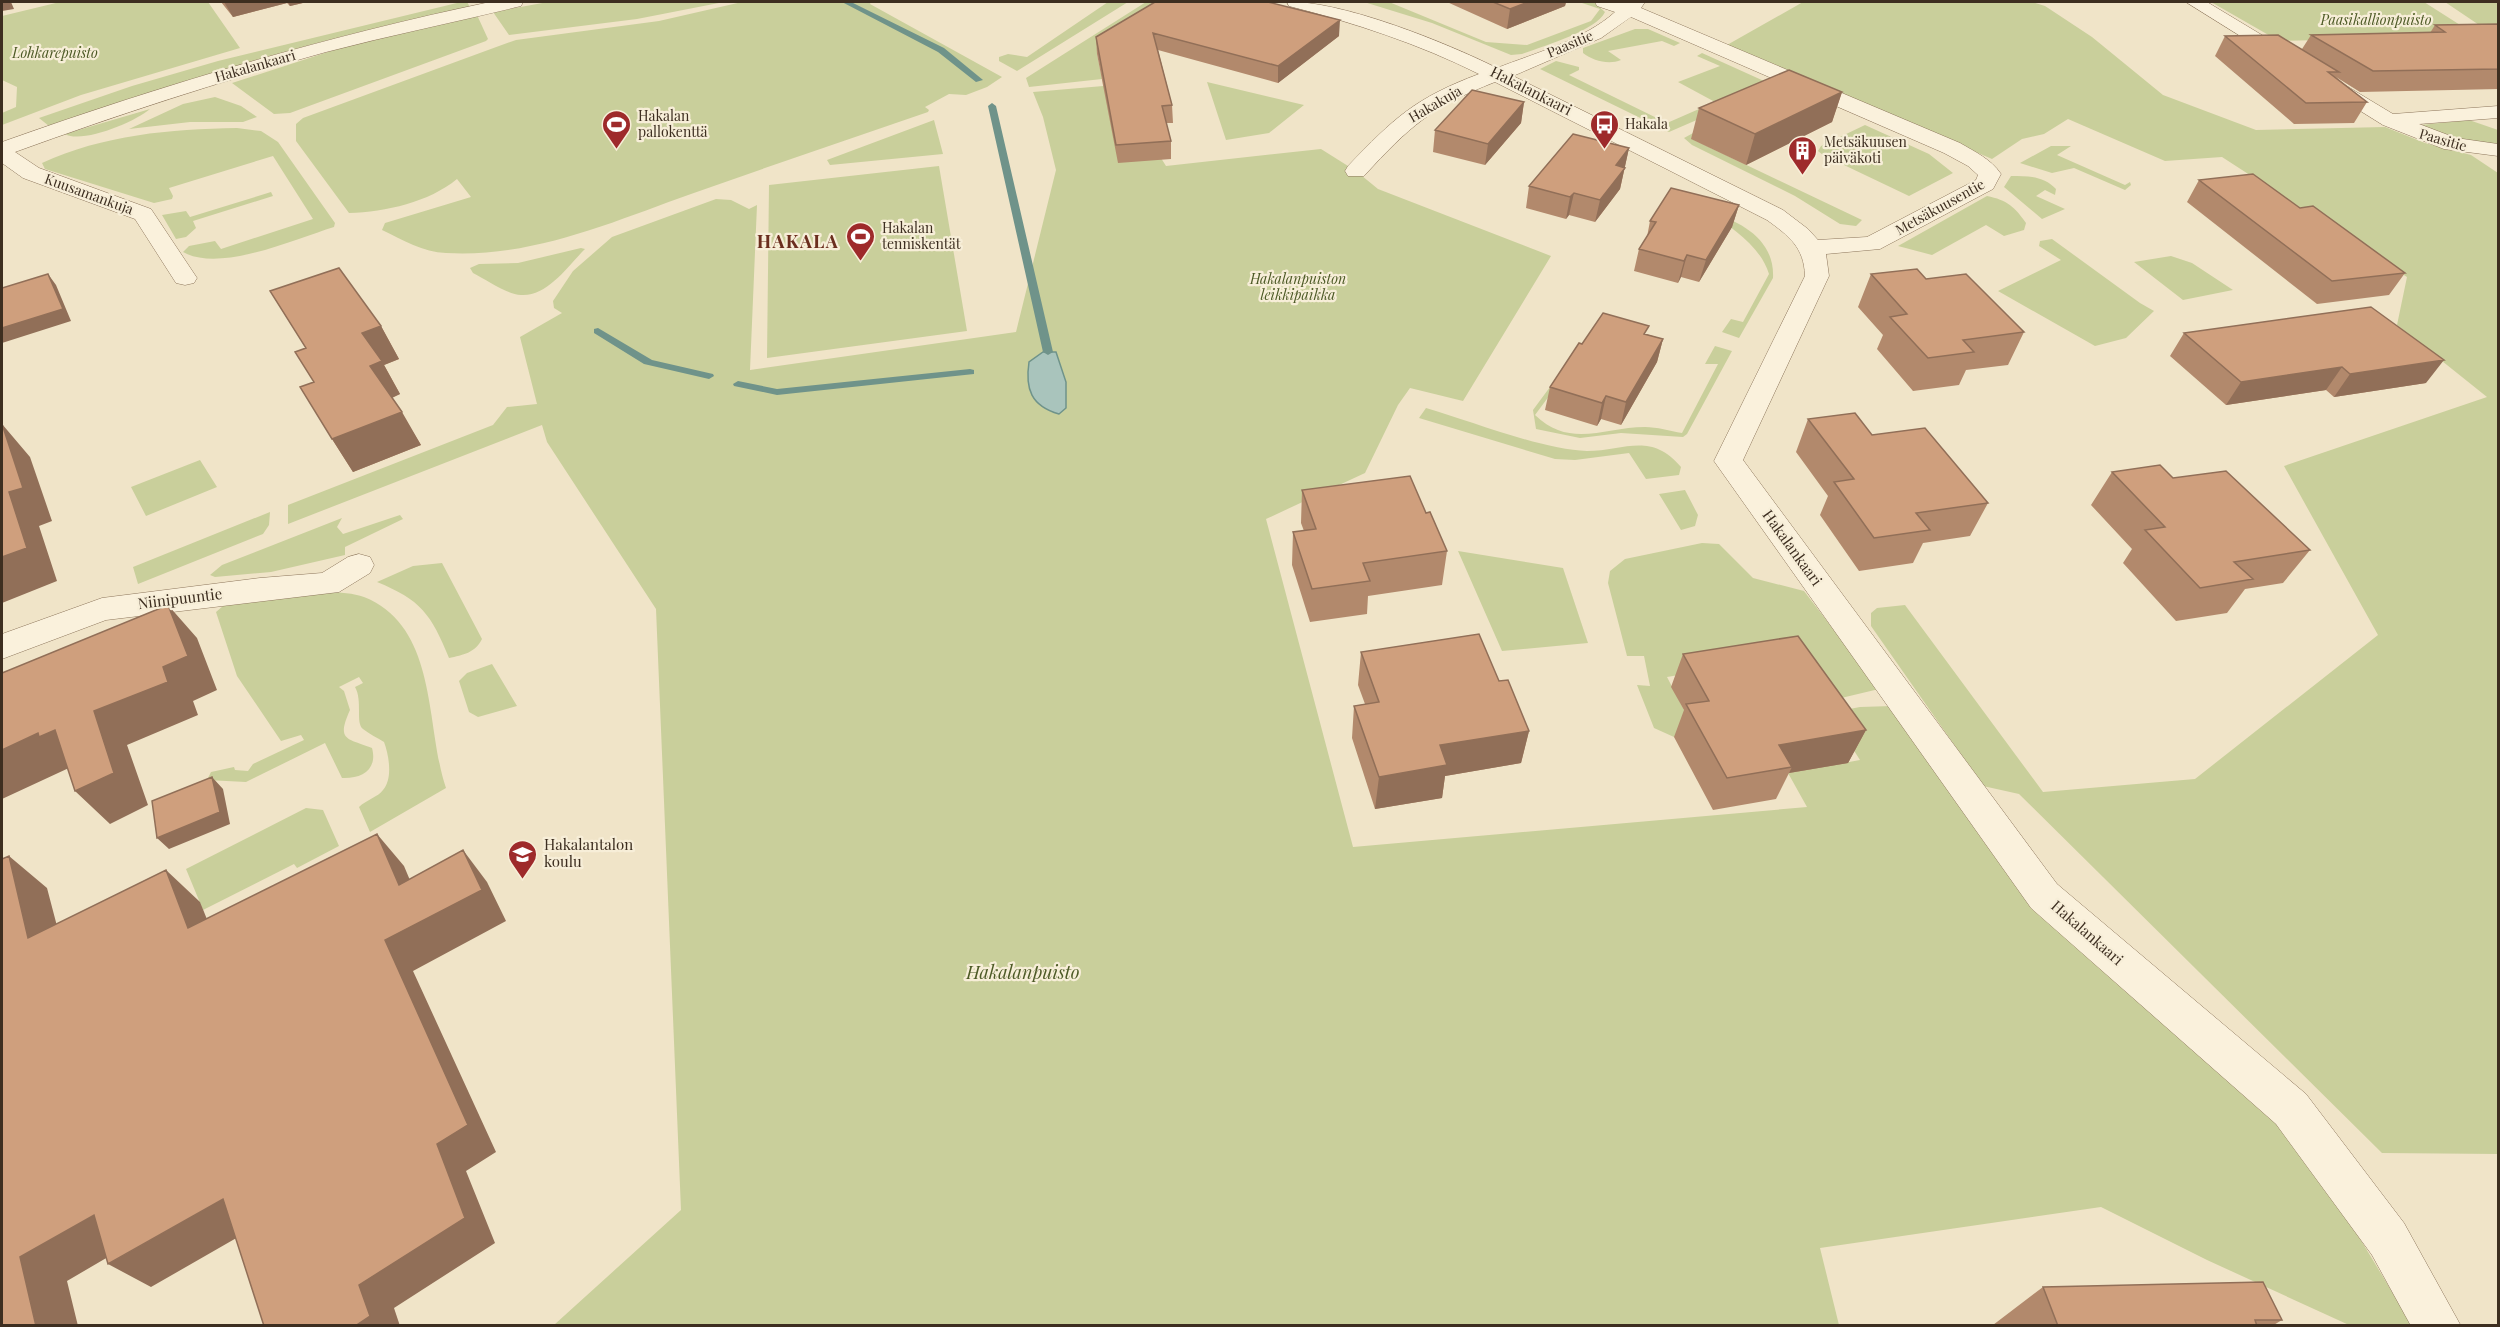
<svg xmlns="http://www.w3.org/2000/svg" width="2500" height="1327" font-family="'Playfair Display',serif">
	<rect width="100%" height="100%" fill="#f0e4c8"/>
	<path fill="#c9cf9b" d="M 60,2 L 208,2 L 240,48 L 81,95 L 2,125 L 2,113 L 16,107 L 17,87 L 2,80 L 2,16 Z
		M 461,2 L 467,2 L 470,7 C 326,36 188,79 49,126 L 39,118 L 132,86 L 218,61 Z
		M 548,2 L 724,2 L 637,19 L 509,35 L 493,12 Z
		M 742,2 L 871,2 L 870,4 L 1002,77 L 987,87 L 966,95 L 949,94 L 925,107 L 929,110 L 928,112 C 849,139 770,166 691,194 C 612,222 532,258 446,253 C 423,252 403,240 382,230 L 385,223 L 471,197 L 457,179 C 429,202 386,212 349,213 L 296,141 L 296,124 L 303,118 L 499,46 L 516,40 L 659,21 Z
		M 1108,2 L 1128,2 L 1017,71 L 999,61 L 999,57 L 1008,54 L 1027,57 Z
		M 1146,2 L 1182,2 L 1097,54 L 1102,79 L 1029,87 L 1026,78 Z
		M 1364,2 L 1389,2 L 1486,42 L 1527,45 L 1591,21 L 1600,9 L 1579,2 L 1595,3 L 1605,12 C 1596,31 1543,46 1522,54 L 1511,55 L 1432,23 Z
		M 1803,2 L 2032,2 L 2045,6 L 2092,37 L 2163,95 L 2256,130 L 2385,127 L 2425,143 L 2471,155 L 2498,173 L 2498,1154 L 2382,1153 L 2019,794 L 1983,786 L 1871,626 L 1871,613 L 1877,608 L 1905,605 L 2043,792 L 2195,779 L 2378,635 L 2284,466 L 2487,397 L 2397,325 L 2407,277 L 2222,157 L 2165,161 L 2068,119 L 2044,134 L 2022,139 L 1992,159 L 1727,45 Z
		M 2211,2 L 2424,2 L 2479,37 L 2279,41 Z
		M 2445,2 L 2498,2 L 2498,31 L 2488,31 Z
		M 477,15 L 488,39 L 486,41 L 290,113 L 274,114 L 232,83 L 337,49 Z
		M 1635,29 L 1648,29 L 1680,43 L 1674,46 L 1662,41 L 1608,51 L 1621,60 C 1609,65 1593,61 1583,53 L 1583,48 Z
		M 1702,53 L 1775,86 L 1669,132 L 1540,69 L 1556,61 L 1579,67 L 1579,70 L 1569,75 L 1667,123 L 1715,102 L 1678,82 L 1720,66 L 1697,56 Z
		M 1207,82 L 1304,105 L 1269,133 L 1226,140 Z
		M 1115,85 L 1166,166 L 1321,149 L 1356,171 L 1378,189 L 1551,256 L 1463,401 L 1410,388 L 1398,405 L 1365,473 L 1266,519 L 1353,847 L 1807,807 L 1788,773 L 1860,760 L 1844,735 L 1818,715 L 1860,707 L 1892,706 L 1984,842 L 2032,902 L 2190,1043 L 2300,1146 L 2356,1232 L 2412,1325 L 2349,1325 L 2207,1260 L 2101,1207 L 1820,1248 L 1839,1325 L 554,1325 L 681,1210 L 656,609 L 547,442 L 542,425 L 288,524 L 288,505 L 493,425 L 507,407 L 537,404 L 520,337 L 562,313 L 554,308 L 553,301 L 573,271 L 612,237 L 716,199 L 731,200 L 749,209 L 757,205 L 750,370 L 1016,332 L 1056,170 L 1043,117 L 1033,92 Z
		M 215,97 L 241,106 L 257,117 L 243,122 L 190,122 L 129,129 L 183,104 Z
		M 150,109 C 135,122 82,144 65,134 Z
		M 934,120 L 943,154 L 830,165 L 827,160 Z
		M 2469,120 L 2498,130 L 2498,146 L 2471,145 L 2421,125 Z
		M 1865,125 L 1929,154 L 1953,173 L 1909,196 L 1823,155 L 1818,151 L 1821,146 Z
		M 237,128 L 261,131 L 278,142 L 335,223 L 334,227 C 295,239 220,273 183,252 L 189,246 L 215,241 L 221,249 L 313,219 L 273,156 L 169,188 L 173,196 L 172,199 L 154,203 L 45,169 L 42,163 C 103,135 170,129 237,128 Z
		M 1695,132 L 1692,139 L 1862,220 L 1856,226 L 1840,224 L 1795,196 L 1692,145 L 1684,138 Z
		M 2051,146 L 2071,146 L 2057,155 L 2125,185 L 2130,182 L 2131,185 L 2125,190 L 2074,168 L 2052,173 L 2020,163 Z
		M 939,166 L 967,331 L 767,358 L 769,185 Z
		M 2011,176 C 2028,176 2044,176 2056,189 L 2055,195 L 2045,190 L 2036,196 L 2065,209 L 2042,219 L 2004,187 Z
		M 271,192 L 273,196 L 193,221 L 196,228 L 186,237 L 176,239 L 162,215 L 186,211 L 190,217 Z
		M 1987,196 C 2007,200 2015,207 2026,223 L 2024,230 L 2004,236 L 1986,225 L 1932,255 L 1898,246 Z
		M 1710,212 C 1742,222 1775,240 1773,278 L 1739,338 L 1722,332 L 1731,319 L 1743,322 L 1769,274 C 1760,245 1732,229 1710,212 Z
		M 2052,239 L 2140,303 L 2154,311 L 2126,338 L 2095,346 L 1998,291 L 2061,260 L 2039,246 L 2040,241 Z
		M 581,248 L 585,249 C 568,266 547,297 521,295 C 506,294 487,280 473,273 L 470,268 L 479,264 L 518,263 Z
		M 2171,256 L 2192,263 L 2233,290 L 2183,300 L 2134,262 Z
		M 1715,346 L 1732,351 L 1687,434 L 1683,437 L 1621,433 L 1580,438 L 1536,429 L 1533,410 L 1550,387 L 1555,388 L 1535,415 C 1570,449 1605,427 1645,427 C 1657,427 1670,431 1682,433 L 1718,364 L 1705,364 Z
		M 1426,408 C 1471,421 1543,450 1587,451 C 1624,451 1651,431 1681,467 L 1679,475 L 1646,479 L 1629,453 L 1575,460 L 1555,459 L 1419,418 Z
		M 200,460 L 217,487 L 146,516 L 131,487 Z
		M 1685,490 L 1698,515 L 1695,526 L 1681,530 L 1659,494 Z
		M 270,512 L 269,525 L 263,534 L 138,584 L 133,567 Z
		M 400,515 L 403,519 L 345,547 L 345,555 L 271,572 L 215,577 L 210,575 L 222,565 L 342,518 L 337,527 L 343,534 Z
		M 1702,543 L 1719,544 L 1753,578 L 1804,591 L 1879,689 L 1795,709 L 1697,672 L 1667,677 L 1696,733 L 1674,737 L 1654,728 L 1637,685 L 1650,686 L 1644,656 L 1627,656 L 1608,583 L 1610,571 L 1625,559 Z
		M 1458,551 L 1563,568 L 1588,643 L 1502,651 Z
		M 442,563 L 482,639 C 475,653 463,655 449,658 C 431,614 421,600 377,582 L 413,566 Z
		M 328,591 C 339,593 354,593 364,597 C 439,627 425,727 446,788 L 370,832 L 359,807 C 366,800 378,797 383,790 C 393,779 389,755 384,742 C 378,738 369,734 363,729 C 355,723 363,701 355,687 L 363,683 L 359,677 L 339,687 L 344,691 L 350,710 C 336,741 347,738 372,748 C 378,770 361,779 342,778 L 325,743 L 246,782 L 207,780 L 211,772 L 234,767 L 235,770 L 248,771 L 253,764 L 304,740 L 301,735 L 281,741 L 237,676 L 216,612 L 223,606 Z
		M 492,664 L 517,706 L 478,717 L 469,712 L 459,681 L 467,673 Z
		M 306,808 L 323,810 L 339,846 L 297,868 L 294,864 L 203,910 L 186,869 Z"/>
	<path fill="#a9c4bc" stroke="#6f938a" stroke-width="1.5" d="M 1043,352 L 1056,352 L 1066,382 L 1066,408 L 1059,414 C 1031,406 1025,389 1029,362 Z"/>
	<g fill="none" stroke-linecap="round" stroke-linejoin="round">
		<path fill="#6f938a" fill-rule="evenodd" d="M 842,2 L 851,2 L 944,48 L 983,80 L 976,82 L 938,52 Z
			M 992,103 L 996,106 L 1053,352 L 1048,355 L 1043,352 L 988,106 Z
			M 598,328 L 652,360 L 713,374 L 714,376 L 709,379 L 644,364 L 594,333 L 594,329 Z
			M 970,369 L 974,370 L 974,374 L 777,395 L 734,386 L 733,384 L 738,381 L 777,389 Z"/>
		<defs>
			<path id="minor" d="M 490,2 L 523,2 L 521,6 C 456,22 391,35 326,52 C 221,81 117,115 15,152 L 39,168 L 151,209 L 197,278 L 194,283 L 185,285 L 176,283 L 135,219 L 23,178 L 2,163 L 2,142 C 162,85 324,37 490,2 Z
				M 1287,2 C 1341,0 1447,43 1497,68 C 1535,53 1584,40 1615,12 L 1597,6 L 1595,2 L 1645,2 L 1641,8 L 1960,143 C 1975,152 1991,159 2001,174 L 1993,189 L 1880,249 L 1826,254 L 1829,276 L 1743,460 L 2057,884 L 2306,1094 L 2404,1223 L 2461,1326 L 2411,1326 L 2372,1255 L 2276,1124 L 2031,908 L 1714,461 L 1805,276 C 1804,247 1789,236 1767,220 L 1495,82 C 1431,107 1410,126 1364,176 L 1348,176 L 1345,171 L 1348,166 C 1394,118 1415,98 1479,74 C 1419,44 1355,23 1289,6 ZM 1631,17 L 1944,153 L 1968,166 L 1978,175 L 1976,180 L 1867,237 L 1818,240 L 1808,229 L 1783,210 L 1513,76 L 1601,38 Z
				M 2186,2 L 2207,2 L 2393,114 L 2498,106 L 2498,118 L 2419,124 L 2456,138 L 2498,144 L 2498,156 L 2444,149 L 2383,125 Z
				M 359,554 L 370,557 L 374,565 L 370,573 L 339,592 L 106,620 L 2,659 L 2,634 L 102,598 L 260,578 L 322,573 L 348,557 Z"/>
		</defs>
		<use href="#minor" stroke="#8d765c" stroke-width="1"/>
		<use href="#minor" fill="#faf1dc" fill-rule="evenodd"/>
	</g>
	<path fill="#b2896c" d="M 221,2 L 307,2 L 290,6 L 287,3 L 233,17 Z
		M 1155,2 L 1339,36 L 1278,83 L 1158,50 L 1172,105 L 1173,123 L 1166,123 L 1171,141 L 1171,159 L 1118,163 L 1097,54 L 1096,37 Z
		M 1447,2 L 1566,2 L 1565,6 L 1507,29 Z
		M 2499,24 L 2499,89 L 2360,92 L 2336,77 L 2367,102 L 2354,123 L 2294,124 L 2215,56 L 2225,36 L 2302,49 L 2311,35 L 2430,33 L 2435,25 Z
		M 1842,92 L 1832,122 L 1746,165 L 1691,139 L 1699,108 Z
		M 1524,102 L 1521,123 L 1485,165 L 1433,152 L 1435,130 Z
		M 1629,148 L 1620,189 L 1595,222 L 1569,215 L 1566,219 L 1526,208 L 1529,186 Z
		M 2199,180 L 2300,208 L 2405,273 L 2389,295 L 2317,304 L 2187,202 Z
		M 1739,205 L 1732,227 L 1699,282 L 1681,277 L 1678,283 L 1634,271 L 1639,249 L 1647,237 L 1650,221 Z
		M 1871,274 L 1926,279 L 2024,332 L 2008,365 L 1966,370 L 1959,385 L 1913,391 L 1877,349 L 1883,335 L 1858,307 Z
		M 270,291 L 381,326 L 399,359 L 384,365 L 400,394 L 392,398 L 421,445 L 353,472 L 332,439 L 314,382 L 306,348 Z
		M 2184,333 L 2426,383 L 2334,397 L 2326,390 L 2226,405 L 2170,356 Z
		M 1646,334 L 1663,339 L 1657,362 L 1621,425 L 1601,419 L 1597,426 L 1545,410 L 1550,387 L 1582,344 Z
		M 1808,419 L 1872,435 L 1988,503 L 1970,536 L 1923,543 L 1913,563 L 1859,571 L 1820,515 L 1828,496 L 1796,452 Z
		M 2112,472 L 2173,478 L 2310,550 L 2283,583 L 2245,589 L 2227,613 L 2176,621 L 2123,563 L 2132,549 L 2091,505 Z
		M 1302,490 L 1426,513 L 1447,551 L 1442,585 L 1368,596 L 1367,614 L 1310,622 L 1292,565 L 1293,532 L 1304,531 L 1301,523 Z
		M 1361,652 L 1499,681 L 1529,731 L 1521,763 L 1445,776 L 1442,798 L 1375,809 L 1352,738 L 1354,706 L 1365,704 L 1358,685 Z
		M 1683,654 L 1866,730 L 1848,763 L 1789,773 L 1776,799 L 1713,810 L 1674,737 L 1684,710 L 1671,687 Z
		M 2043,1287 L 2282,1320 L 2272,1326 L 1994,1326 L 1993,1325 Z"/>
	<path fill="#916f58" d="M 2,2 L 11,2 L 14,9 L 2,11 Z
		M 224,2 L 286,2 L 287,3 L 233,17 Z
		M 288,2 L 307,2 L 290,6 Z
		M 1528,2 L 1566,2 L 1565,6 L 1507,29 L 1510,9 Z
		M 1340,20 L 1339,36 L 1278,83 L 1278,66 Z
		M 1842,92 L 1832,122 L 1746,165 L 1755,134 Z
		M 1524,102 L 1521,123 L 1485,165 L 1488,144 Z
		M 1629,148 L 1620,189 L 1595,222 L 1600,200 L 1616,165 Z
		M 1574,193 L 1569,215 L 1566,219 L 1570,197 Z
		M 1739,205 L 1732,227 L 1699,282 L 1706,260 Z
		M 1687,255 L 1681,277 L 1678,283 L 1684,261 Z
		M 48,274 L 56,285 L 71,321 L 2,343 L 2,328 Z
		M 381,326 L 399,359 L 384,365 L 400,394 L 389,399 L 370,366 L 362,333 Z
		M 1663,339 L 1657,362 L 1621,425 L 1626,402 Z
		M 2444,360 L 2426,383 L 2334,397 L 2350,374 Z
		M 2342,367 L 2326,390 L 2226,405 L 2241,382 Z
		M 1606,396 L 1601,419 L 1597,426 L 1602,403 Z
		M 402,412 L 421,445 L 353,472 L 332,439 Z
		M 2,424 L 30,457 L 52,521 L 39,526 L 57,581 L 2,603 L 2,557 L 9,492 Z
		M 168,605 L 197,638 L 217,690 L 193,701 L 198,715 L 127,745 L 148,805 L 110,824 L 75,791 L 94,711 L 163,667 Z
		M 55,730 L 71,767 L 2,799 L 2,750 L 38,733 Z
		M 1866,730 L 1848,763 L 1789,773 L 1792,767 L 1779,745 Z
		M 1529,731 L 1521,763 L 1445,776 L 1442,798 L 1375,809 L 1379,777 L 1440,745 Z
		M 212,777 L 223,789 L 230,824 L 169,849 L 157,838 Z
		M 377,834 L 404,866 L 425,916 L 399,885 Z
		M 463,850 L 487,882 L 506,921 L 413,971 L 496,1152 L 466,1171 L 495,1243 L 394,1308 L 400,1326 L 355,1326 L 359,1285 L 437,1144 L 385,940 Z
		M 9,856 L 47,888 L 68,968 L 28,938 Z
		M 166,870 L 200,902 L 223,959 L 188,928 Z
		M 223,1199 L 261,1224 L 151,1287 L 108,1264 Z
		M 94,1215 L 137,1240 L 67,1281 L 78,1326 L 36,1326 L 20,1257 Z"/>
	<path fill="#cf9f7d" stroke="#916f58" stroke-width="1.5" d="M 1155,2 L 1268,2 L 1340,20 L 1278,66 L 1153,33 L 1172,105 L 1162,106 L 1171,141 L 1116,145 L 1096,37 Z
		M 1493,2 L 1528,2 L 1510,9 Z
		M 2499,24 L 2499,69 L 2373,71 L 2311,35 L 2445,32 L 2435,25 Z
		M 2278,35 L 2339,72 L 2328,72 L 2367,102 L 2306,103 L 2225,36 Z
		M 1789,70 L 1842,92 L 1755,134 L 1699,108 Z
		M 1472,90 L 1524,102 L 1488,144 L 1435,130 Z
		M 1573,134 L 1629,148 L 1616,165 L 1625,168 L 1600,200 L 1574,193 L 1570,197 L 1529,186 Z
		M 2253,174 L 2300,208 L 2313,206 L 2405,273 L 2332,281 L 2199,180 Z
		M 1671,188 L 1739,205 L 1706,260 L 1687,255 L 1684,261 L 1639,249 L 1656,222 L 1650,221 Z
		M 339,268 L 381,326 L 362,333 L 382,361 L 370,366 L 402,412 L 332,439 L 300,387 L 314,382 L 295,352 L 306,348 L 270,291 Z
		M 1917,269 L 1926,279 L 1966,274 L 2024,332 L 1963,340 L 1974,352 L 1928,358 L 1890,317 L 1907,314 L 1871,274 Z
		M 48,274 L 63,309 L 2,328 L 2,288 Z
		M 2371,307 L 2444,360 L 2350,374 L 2342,367 L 2241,382 L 2184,333 Z
		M 1603,313 L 1649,326 L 1644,334 L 1663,339 L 1626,402 L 1606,396 L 1602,403 L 1550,387 L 1579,343 L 1582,344 Z
		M 1855,413 L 1872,435 L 1925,428 L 1988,503 L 1916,513 L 1930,530 L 1874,538 L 1834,482 L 1854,479 L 1808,419 Z
		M 2,424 L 23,488 L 9,492 L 27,548 L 2,557 Z
		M 2160,465 L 2173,478 L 2226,471 L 2310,550 L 2234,562 L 2253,579 L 2200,588 L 2145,530 L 2165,527 L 2112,472 Z
		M 1410,476 L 1426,513 L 1430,512 L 1447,551 L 1363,563 L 1370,581 L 1312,589 L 1293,532 L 1316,529 L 1302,490 Z
		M 168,605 L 188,656 L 163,667 L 168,682 L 94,711 L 114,773 L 75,791 L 55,730 L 39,737 L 38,733 L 2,750 L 2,673 Z
		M 1479,634 L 1499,681 L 1508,680 L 1529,731 L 1440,745 L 1447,765 L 1379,777 L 1354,706 L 1379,702 L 1361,652 Z
		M 1798,636 L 1866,730 L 1779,745 L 1792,767 L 1727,778 L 1686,704 L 1709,701 L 1683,654 Z
		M 212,777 L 220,812 L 157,838 L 152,801 Z
		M 377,834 L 399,885 L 463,850 L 482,890 L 385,940 L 468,1125 L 437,1144 L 465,1218 L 359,1285 L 370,1316 L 355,1326 L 264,1326 L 223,1199 L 108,1264 L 94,1215 L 20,1257 L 36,1326 L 2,1326 L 2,859 L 9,856 L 28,938 L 166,870 L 188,928 Z
		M 2263,1282 L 2282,1320 L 2255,1320 L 2257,1326 L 2058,1326 L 2043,1287 Z"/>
	<defs>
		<symbol id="stadium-pin" viewBox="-11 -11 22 30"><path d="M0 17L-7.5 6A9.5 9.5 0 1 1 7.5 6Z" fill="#9e2a2b" stroke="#f7eed8"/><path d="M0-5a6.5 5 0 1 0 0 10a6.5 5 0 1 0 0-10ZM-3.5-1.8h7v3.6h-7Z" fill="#fff"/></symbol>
		<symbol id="bus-pin" viewBox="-11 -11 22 30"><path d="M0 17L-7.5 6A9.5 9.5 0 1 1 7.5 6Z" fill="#9e2a2b" stroke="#f7eed8"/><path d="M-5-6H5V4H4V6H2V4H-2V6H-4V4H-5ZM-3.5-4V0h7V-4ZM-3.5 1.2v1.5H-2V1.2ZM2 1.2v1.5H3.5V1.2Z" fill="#fff"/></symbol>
		<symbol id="building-pin" viewBox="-11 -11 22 30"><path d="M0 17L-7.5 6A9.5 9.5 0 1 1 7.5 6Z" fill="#9e2a2b" stroke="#f7eed8"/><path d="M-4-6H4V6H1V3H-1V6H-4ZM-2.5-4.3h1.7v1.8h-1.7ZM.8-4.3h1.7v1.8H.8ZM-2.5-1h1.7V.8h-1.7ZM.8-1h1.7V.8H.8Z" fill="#fff"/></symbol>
		<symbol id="school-pin" viewBox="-11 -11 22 30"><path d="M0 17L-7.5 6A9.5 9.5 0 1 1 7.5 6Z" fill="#9e2a2b" stroke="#f7eed8"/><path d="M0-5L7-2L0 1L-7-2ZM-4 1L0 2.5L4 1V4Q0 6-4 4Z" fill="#fff"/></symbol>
	</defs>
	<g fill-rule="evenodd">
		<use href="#stadium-pin" x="600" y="108" width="33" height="45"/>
		<use href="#bus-pin" x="1588" y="108" width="33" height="45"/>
		<use href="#building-pin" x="1786" y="134" width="33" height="45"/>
		<use href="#stadium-pin" x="844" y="220" width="33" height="45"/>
		<use href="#school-pin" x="506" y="838" width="33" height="45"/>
	</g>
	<g text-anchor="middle" stroke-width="4.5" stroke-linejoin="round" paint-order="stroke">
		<g font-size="14" font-style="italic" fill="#4d5a26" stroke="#f7eed8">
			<text x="2376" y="25">Paasikallionpuisto</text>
			<text x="55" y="58">Lohkarepuisto</text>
			<text x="1298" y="284">Hakalanpuiston<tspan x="1298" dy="16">leikkipaikka</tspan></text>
		</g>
		<g font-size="14" fill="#3d2e20" stroke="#f7eed8">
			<text transform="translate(1570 44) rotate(-23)" y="5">Paasitie</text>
			<text transform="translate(255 66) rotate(-16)" y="5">Hakalankaari</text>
			<text transform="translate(1435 104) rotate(-30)" y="5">Hakakuja</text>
			<text transform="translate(2443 140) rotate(16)" y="5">Paasitie</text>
			<text transform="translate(89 194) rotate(20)" y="5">Kuusamankuja</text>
			<text transform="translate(1940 207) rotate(-29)" y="5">Metsäkuusentie</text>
		</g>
		<g font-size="14" fill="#3d2e20" stroke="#f7eed8" text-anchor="start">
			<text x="638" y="121">Hakalan<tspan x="638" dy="16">pallokenttä</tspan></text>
			<text x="1625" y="129">Hakala</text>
			<text x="1824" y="147">Metsäkuusen<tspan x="1824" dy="16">päiväkoti</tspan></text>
			<text x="882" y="233">Hakalan<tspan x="882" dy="16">tenniskentät</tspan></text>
		</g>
		<g font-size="15" fill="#3d2e20" stroke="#f7eed8">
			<text transform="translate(1531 91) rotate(27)" y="5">Hakalankaari</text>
			<text transform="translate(1792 548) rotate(54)" y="5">Hakalankaari</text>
			<text transform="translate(180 599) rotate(-7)" y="5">Niinipuuntie</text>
			<text transform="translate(2087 933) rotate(41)" y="5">Hakalankaari</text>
		</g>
		<g font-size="15" fill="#3d2e20" stroke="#f7eed8" text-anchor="start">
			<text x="544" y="850">Hakalantalon<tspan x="544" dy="17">koulu</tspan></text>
		</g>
		<g font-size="18" font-weight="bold" letter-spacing="1.5" fill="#6b2e1e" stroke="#f7eed8">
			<text x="798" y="248">HAKALA</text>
		</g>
		<g font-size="18" font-style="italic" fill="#4d5a26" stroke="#f7eed8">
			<text x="1023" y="979">Hakalanpuisto</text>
		</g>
	</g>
	<rect width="2500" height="1327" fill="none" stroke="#3d2e20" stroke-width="6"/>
</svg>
